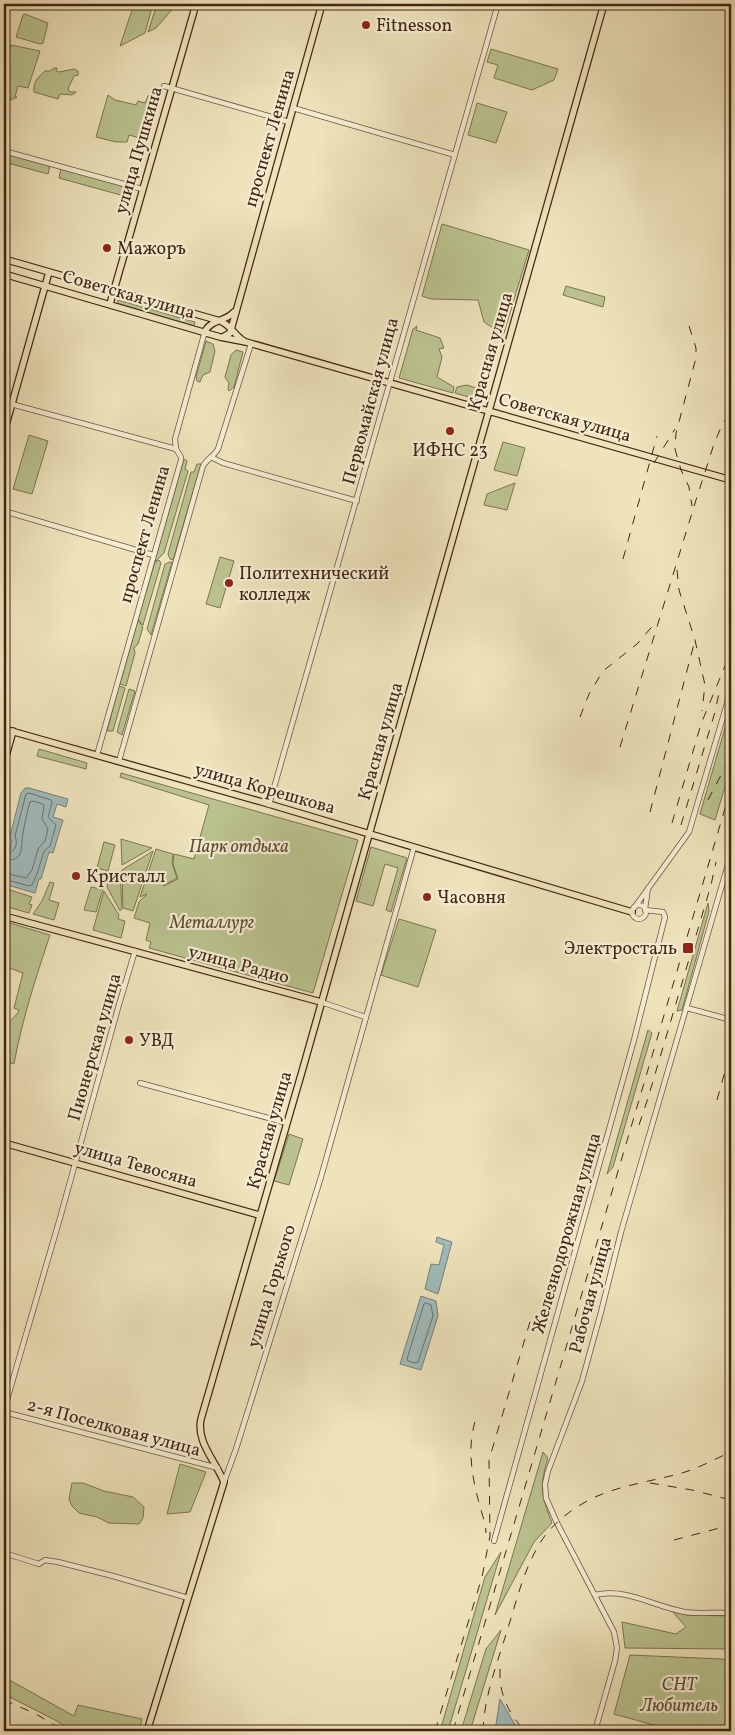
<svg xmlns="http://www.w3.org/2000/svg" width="735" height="1735" font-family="Vollkorn,serif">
	<rect width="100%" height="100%" fill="#eee3bb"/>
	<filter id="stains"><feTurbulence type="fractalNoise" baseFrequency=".004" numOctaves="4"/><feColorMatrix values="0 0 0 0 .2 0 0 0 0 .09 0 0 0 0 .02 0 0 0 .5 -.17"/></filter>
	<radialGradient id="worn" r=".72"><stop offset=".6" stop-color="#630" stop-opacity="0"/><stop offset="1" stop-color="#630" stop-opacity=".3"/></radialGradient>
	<path fill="#bac38f" stroke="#7e7451" d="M 134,4 L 137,4 L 139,7 L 143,4 L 153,4 L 145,33 L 120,46 Z
		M 157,4 L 175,6 L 156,28 L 148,32 Z
		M 25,14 L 48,23 L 43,43 L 40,44 L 16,37 L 23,15 Z
		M 11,45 L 40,51 L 28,88 L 18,86 L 15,97 L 17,97 L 11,100 L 10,97 L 4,94 L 4,72 Z
		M 491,49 L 558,69 L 554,80 L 532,90 L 494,78 L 498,65 L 487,62 Z
		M 54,68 L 57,68 L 56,71 L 59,72 L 74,69 L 78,71 L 78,75 L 74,76 L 68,89 L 70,92 L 76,92 L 72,95 L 60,94 L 58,99 L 34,92 C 33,82 38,77 45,71 L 50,71 Z
		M 156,92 L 159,93 L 147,140 L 129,135 L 127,142 L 116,142 L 96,137 L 108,95 L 115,100 L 136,105 L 138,101 L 145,103 L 148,96 Z
		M 477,103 L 507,112 L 496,143 L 468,135 Z
		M 4,152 L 50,165 L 48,174 L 4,162 Z
		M 61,168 L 131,187 L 128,197 L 59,178 Z
		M 442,224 L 529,250 L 504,333 L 501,336 L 493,328 L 484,322 L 478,300 L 431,299 L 422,296 Z
		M 566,286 L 605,297 L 603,307 L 563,295 Z
		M 118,300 L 195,322 L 194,326 L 117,303 Z
		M 417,326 L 416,330 L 440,338 L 444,348 L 439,349 L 442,357 L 437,377 L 454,387 L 453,393 L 399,378 L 413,329 Z
		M 206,341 L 213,344 L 215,351 L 210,372 L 203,375 L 200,382 L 197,381 L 196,377 Z
		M 236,350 L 243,352 L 234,387 L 229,391 L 228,390 L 229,383 L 225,377 L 231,355 Z
		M 467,385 L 482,390 L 482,401 L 455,393 L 457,387 Z
		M 29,435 L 48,441 L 32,494 L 13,489 Z
		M 503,442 L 525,448 L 517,476 L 494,470 Z
		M 184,459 L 187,461 L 185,469 L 188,471 L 164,553 L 156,561 L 155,560 Z
		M 197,464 L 201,464 L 173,560 L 170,559 L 168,554 L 191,472 L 194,472 Z
		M 515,483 L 507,510 L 484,505 L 487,494 Z
		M 220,557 L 234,561 L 220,608 L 206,604 Z
		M 159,560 L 161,563 L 143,625 L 138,619 L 155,562 Z
		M 170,562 L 172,562 L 151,635 L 147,629 L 165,564 Z
		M 138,620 L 143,627 L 138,644 L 134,648 L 135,653 L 126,686 L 120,684 Z
		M 119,686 L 125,688 L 113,731 L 107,731 Z
		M 129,689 L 135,691 L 122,735 L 117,732 Z
		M 731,707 L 731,767 L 715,820 L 700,814 Z
		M 39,749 L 87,763 L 86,769 L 37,756 Z
		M 121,773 L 358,840 L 313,993 L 149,948 L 151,942 L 146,940 L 150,923 L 134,918 L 139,902 L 147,894 L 140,897 L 156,849 L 173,854 L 172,863 L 177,878 L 163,886 L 178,879 L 173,864 L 174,854 L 194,859 L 209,805 L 120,777 Z
		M 121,839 L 152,848 L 122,865 Z
		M 104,842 L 115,845 L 108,871 L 97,868 Z
		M 371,847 L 407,858 L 391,912 L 386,910 L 398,868 L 385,864 L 373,906 L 356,901 Z
		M 153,851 L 133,911 L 123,908 L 122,870 Z
		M 120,871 L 122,909 L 120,911 L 107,887 L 109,877 Z
		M 50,882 L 54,883 L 49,900 L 59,903 L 54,920 L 33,914 L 42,901 Z
		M 91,887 L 100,889 L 101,887 L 103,889 L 96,912 L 84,910 Z
		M 4,888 L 32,897 L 29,904 L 32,905 L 29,913 L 4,906 Z
		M 104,891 L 119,915 L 118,919 L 125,921 L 121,938 L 93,930 Z
		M 708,903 L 709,911 L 682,1010 L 677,1011 Z
		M 399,919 L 436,930 L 418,987 L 381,975 Z
		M 10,923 L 50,935 C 36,977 22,1020 14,1064 L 4,1061 C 4,1051 4,1030 9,1022 C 13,1017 17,1016 19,1010 L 14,1008 L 23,973 L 4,966 L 4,946 Z
		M 648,1030 L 652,1033 L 613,1167 L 607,1174 Z
		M 289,1134 L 303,1139 L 289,1185 L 274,1181 Z
		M 543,1452 L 548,1458 C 539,1488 541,1494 552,1523 L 534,1542 L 495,1615 Z
		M 180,1464 L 206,1472 L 190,1512 L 167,1514 Z
		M 72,1483 L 83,1483 L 104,1491 L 133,1497 L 144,1507 L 143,1518 L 139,1524 L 109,1523 L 97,1517 L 79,1513 L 72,1506 L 69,1499 Z
		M 501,1552 L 448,1731 L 440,1731 L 485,1577 Z
		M 672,1611 L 687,1615 L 731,1616 L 731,1649 L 625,1648 L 622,1622 L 676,1634 L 686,1627 Z
		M 501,1630 L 470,1731 L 461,1731 L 486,1649 Z
		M 630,1655 L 722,1659 L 731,1661 L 731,1731 L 675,1731 L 614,1714 Z
		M 4,1677 L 74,1716 L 78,1705 L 142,1719 L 139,1731 L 73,1731 L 57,1721 L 4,1694 Z"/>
	<path fill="#9fbbbb" stroke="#7a7f78" d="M 25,788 L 29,788 L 68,799 L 66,807 L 57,804 L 53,817 L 63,820 L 53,853 L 49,852 L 41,879 L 39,879 L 35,893 L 4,884 L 4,857 L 6,848 L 10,849 L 12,840 L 9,840 L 21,793 Z
		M 437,1237 L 452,1242 L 438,1294 L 425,1289 L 431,1264 L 439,1265 L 444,1245 L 436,1242 Z
		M 421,1296 L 436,1301 L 438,1316 L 421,1370 L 400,1364 Z
		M 500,1699 L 514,1723 L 520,1731 L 495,1731 Z"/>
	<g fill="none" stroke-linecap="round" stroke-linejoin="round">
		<path stroke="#707067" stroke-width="1" d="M 4,855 C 14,853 19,846 15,836 L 26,794 L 29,793 L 51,800 L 52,802 L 48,817 L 56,825 L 50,846 L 44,851 L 37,874 L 32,885 L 29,886 L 4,879
			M 4,861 C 26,860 20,848 23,833 C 25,822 27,812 30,802 L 33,801 L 43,804 L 44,806 L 42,819 L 48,829 L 45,841 L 38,849 L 32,870 L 26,878 L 4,873
			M 426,1303 L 431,1305 L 433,1316 L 418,1362 L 415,1363 L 408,1361 L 407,1359 L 424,1304 Z"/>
		<defs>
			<path id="minor" d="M 164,86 L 289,122
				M 293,108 L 455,155
				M 4,151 L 142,189
				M 4,402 L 176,449
				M 211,457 L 223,463 L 357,501
				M 4,511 L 153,555
				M 97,755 L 181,460 L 181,457 L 176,449 L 175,439 L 205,331
				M 119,761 L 203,466 C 207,459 214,456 218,449 L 251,344
				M 269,805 L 498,4
				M632 912a7 7 0 1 1 14 0a7 7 0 1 1-14 0Z
				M 634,908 L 689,832 L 731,690
				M 645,909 L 648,888
				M 321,1002 L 365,1017
				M 687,1008 L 731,1020
				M 140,1083 L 287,1123
				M 4,1410 L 60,1218 L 118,1008 L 135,951
				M 4,1412 L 218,1468
				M 224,1482 L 236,1449 L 321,1177 L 414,847
				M 494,1541 L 634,1040 L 665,917 L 663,912 L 645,910
				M 4,1553 L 39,1564 L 45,1560 L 58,1562 L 113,1576 L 188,1598
				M 595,1595 C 625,1587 655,1607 685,1612 C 700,1614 716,1612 731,1613
				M 595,1731 L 615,1661 L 617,1648 L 614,1632 L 557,1523 L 546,1498 L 545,1484 L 548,1471 L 582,1381 L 601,1312 L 621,1232 L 731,854"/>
			<path id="major" d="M 4,259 L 220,321 C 231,325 235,336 244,341
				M 4,274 L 220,337 L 246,342 L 731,480
				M 110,304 L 196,4
				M 205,331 C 212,319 225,322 234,312
				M 223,337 L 230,333 L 234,319 L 322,4
				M 4,432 L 49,272
				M 4,729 L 262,802 L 632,912
				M 4,763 L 13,731
				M 4,916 L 321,1002
				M 4,1143 L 259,1215
				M 147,1731 L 224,1482 C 215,1460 196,1442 201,1419 L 303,1068 L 604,4"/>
		</defs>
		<use href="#minor" stroke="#6d543d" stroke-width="6"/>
		<use href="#major" stroke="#422513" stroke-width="8"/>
		<use href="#minor" stroke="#f4edd3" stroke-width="4.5"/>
		<use href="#major" stroke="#eee3bb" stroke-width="5.5"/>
		<path stroke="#422513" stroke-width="1" stroke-dasharray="9 9" stroke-linecap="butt" d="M 689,326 L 696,348 L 696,358 L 676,433 L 675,449 L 681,470 L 689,487 L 692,506
			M 727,398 L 731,373 L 726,328 L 730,313
			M 654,463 L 675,429
			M 623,559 L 657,436
			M 677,570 L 679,590 L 695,640 L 705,685 L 702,711
			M 580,717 L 589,694 L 603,671 L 637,644 L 656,622
			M 620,747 L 696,500 L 714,444 L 722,425 L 731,411
			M 726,795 L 731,777
			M 708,800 L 731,756
			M 650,812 L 695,640
			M 672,823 L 701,724 L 725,666
			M 681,825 L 715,712 L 719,693
			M 717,1100 L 731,1050
			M 639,1125 L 648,1098 L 711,885 L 716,862
			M 475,1422 C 467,1448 472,1477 479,1503 C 481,1512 486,1523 486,1533
			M 650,1483 L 692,1490 L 731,1500
			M 674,1540 L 731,1525
			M 500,1669 C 499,1694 508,1713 525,1731
			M 4,1700 L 36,1714 L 64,1731
			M 435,1731 L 482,1577 L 490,1536 L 489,1460 L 532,1315
			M 453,1731 L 731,788
			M 483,1731 C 484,1696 498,1661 508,1628 C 517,1599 524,1569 540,1543 C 552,1523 574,1507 595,1497 C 622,1485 653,1481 682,1473 C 699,1468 715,1459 731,1452"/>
	</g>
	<g fill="#8f2418" stroke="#f4edd3" stroke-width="2">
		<circle cx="366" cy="25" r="5"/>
		<circle cx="107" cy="248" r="5"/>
		<circle cx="450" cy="431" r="5"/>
		<circle cx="229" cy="583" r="5"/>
		<circle cx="76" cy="876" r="5"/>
		<circle cx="427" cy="897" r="5"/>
		<rect x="682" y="942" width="12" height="12" rx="2.5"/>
		<circle cx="129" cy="1040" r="5"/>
	</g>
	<g text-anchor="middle" stroke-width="4.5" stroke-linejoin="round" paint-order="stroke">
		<g font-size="18" fill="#422513" stroke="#f4edd3" text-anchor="start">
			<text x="376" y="31">Fitnesson</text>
			<text x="117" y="254">Мажоръ</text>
			<text x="450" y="456" text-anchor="middle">ИФНС 23</text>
			<text x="239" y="579">Политехнический<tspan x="239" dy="21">колледж</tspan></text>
			<text x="86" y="882">Кристалл</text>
			<text x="437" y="903">Часовня</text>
			<text x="677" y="954" text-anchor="end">Электросталь</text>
			<text x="139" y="1046">УВД</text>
		</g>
		<g font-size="18" fill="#422513" stroke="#f4edd3">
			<text transform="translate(269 138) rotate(-74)" y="6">проспект Ленина</text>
			<text transform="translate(138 150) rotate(-74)" y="6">улица Пушкина</text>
			<text transform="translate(129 294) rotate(16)" y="6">Советская улица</text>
			<text transform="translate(490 351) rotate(-74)" y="6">Красная улица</text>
			<text transform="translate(370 401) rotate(-75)" y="6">Первомайская улица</text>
			<text transform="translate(565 417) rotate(16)" y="6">Советская улица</text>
			<text transform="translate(144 534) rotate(-74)" y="6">проспект Ленина</text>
			<text transform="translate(380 741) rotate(-74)" y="6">Красная улица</text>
			<text transform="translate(265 788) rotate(16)" y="6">улица Корешкова</text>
			<text transform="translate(239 964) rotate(15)" y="6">улица Радио</text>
			<text transform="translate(94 1047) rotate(-74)" y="6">Пионерская улица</text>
			<text transform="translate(269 1130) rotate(-74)" y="6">Красная улица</text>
			<text transform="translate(136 1164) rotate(16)" y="6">улица Тевосяна</text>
			<text transform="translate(566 1233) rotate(-74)" y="6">Железнодорожная улица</text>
			<text transform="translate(271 1286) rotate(-73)" y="6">улица Горького</text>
			<text transform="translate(590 1295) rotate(-75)" y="6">Рабочая улица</text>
			<text transform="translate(114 1427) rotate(15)" y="6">2-я Поселковая улица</text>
		</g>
		<g font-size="18" font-style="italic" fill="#604c32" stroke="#f4edd3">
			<text x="239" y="852">Парк отдыха</text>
			<text x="212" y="928">Металлург</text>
			<text x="679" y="1690">СНТ<tspan x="679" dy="21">Любитель</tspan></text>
		</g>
	</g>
	<rect width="735" height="1735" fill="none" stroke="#eee3bb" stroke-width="20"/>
	<rect x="5" y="5" width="725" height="1725" fill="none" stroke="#422513" stroke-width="2.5"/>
	<rect x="10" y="10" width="715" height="1715" fill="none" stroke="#422513"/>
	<rect width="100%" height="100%" filter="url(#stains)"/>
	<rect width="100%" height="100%" fill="url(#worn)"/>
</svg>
